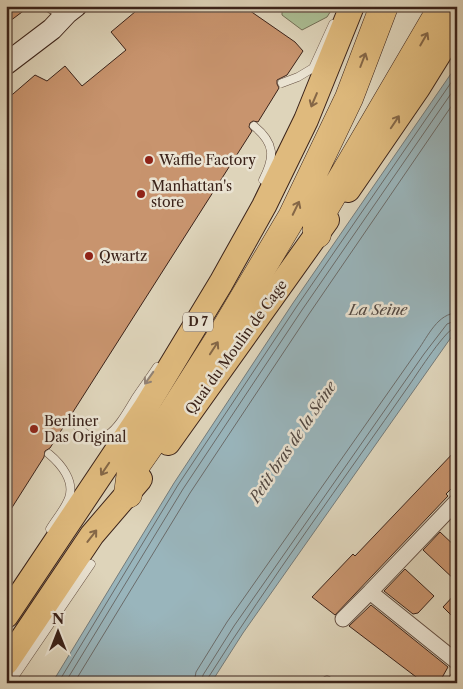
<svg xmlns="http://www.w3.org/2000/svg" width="463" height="689" font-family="'Libre Caslon Text',serif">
	<rect width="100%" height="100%" fill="#ded4ba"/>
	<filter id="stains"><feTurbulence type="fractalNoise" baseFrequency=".004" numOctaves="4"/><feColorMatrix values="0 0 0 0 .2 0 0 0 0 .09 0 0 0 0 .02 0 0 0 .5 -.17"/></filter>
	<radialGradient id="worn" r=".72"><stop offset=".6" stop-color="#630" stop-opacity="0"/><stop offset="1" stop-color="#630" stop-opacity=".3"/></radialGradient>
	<path fill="#abbe94" stroke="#737057" d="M 282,6 L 334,6 L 327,17 L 302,30 L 282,15 Z"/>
	<path fill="#99b5bc" stroke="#737b7b" d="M 457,65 L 457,329 L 243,633 L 211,683 L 52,683 L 174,483 L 293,303 Z"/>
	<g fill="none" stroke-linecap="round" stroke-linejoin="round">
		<path stroke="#6a6c6b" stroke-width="1" d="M 58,683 L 178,485 L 297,306 L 457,74
			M 65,683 L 183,489 L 302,310 L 457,85
			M 74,683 L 190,493 L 309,314 L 457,98
			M 194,683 L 196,672 L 227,622 L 418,350 C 428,336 438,313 457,313
			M 201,683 L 203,675 L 234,626 L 424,354 L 447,324 L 457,320
			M 207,683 L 208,678 C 271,578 342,482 410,384 C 417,374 447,327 457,326"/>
	</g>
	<path fill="#c8946e" stroke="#3b231a" d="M 6,6 L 30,6 L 6,24 Z
		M 142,6 L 243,6 L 295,42 L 303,51 L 287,75 L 277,80 L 277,84 L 279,88 L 258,122 L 253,121 L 250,123 L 249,127 L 252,131 L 50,448 L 45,451 L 44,457 L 6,517 L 6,100 L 35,75 L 47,81 L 65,66 L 82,86 L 126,50 L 111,32 Z
		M 457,449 L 457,483 L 446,494 L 448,496 L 335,615 L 312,597 L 353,554 L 355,556 Z
		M 440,532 L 457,548 L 457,582 L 423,550 Z
		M 405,569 L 434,596 L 418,613 L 413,614 L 384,591 Z
		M 457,592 L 457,621 L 443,607 Z
		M 371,605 L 448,667 L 439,683 L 424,683 L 349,626 Z"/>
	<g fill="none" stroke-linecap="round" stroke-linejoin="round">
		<defs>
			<path id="service" d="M 282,83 L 298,77 L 313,68 L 333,24
				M 254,126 C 275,143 275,157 263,180
				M 74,422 C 102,459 120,424 135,399 C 142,388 150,378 157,367
				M 49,454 C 61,464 75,481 69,498 C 65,509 56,519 50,529
				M 10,683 L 91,564"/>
			<path id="pedestrian" d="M 326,683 L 327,682
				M 453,683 L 457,676"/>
			<path id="minor" d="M 53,6 L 67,13
				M 370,592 L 457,662
				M 343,619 L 370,592 L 457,501"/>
			<path id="secondary" d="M 6,64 L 52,29 L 67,13 L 76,6"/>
			<path id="primary" d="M 348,190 L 418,88 L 457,25
				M 168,443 L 327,220
				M 6,616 L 146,407 L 221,283 L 264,206 L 306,120 L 352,6
				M 6,663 L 92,535 L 140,479"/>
			<path id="motorway" d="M 317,234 L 317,221 L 443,6
				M 128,494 L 131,472 L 173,412 L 225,330 L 292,217 L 349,98 L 384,6"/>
		</defs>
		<use href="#service" stroke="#644f42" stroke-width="9"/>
		<use href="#pedestrian" stroke="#644f42" stroke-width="13"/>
		<use href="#minor" stroke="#644f42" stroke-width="17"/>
		<use href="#secondary" stroke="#3b231a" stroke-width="23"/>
		<use href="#primary" stroke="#3b231a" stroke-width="26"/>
		<use href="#motorway" stroke="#3b231a" stroke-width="29"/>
		<use href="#service" stroke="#eae3d2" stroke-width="8"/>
		<use href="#pedestrian" stroke="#eae3d2" stroke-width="11"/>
		<use href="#minor" stroke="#eae3d2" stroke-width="15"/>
		<use href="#secondary" stroke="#eae3d2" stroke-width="21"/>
		<use href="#primary" stroke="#dfba7d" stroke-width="24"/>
		<use href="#motorway" stroke="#dfba7d" stroke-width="28"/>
	</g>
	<defs><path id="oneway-shaft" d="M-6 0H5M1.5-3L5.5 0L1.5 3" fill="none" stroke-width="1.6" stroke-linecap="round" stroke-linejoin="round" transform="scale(1.25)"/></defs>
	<g stroke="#856747">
		<use href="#oneway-shaft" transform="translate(424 39) rotate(-60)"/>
		<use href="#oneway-shaft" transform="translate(363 60) rotate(-69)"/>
		<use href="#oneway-shaft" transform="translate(314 100) rotate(113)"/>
		<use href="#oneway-shaft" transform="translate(395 122) rotate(-56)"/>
		<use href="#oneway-shaft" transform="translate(296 208) rotate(-64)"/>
		<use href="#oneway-shaft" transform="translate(214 348) rotate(-57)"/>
		<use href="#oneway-shaft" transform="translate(105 469) rotate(124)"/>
		<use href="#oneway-shaft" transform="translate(92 536) rotate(-52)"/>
	</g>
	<use stroke="#928376" href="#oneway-shaft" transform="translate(149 378) rotate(125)"/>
	<g fill="#8f2418" stroke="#eae3d2" stroke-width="2">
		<circle cx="149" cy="160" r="5"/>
		<circle cx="141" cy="194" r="5"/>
		<circle cx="89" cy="256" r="5"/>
		<circle cx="34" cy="429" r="5"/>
	</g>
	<g text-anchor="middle" stroke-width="5" stroke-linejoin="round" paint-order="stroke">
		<rect fill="#eae3d2" stroke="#705d51" stroke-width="1" x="183" y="312.5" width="30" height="19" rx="4"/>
		<g font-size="12" font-weight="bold" fill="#3b231a">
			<text x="198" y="326">D 7</text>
		</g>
		<g font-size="14" fill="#3b231a" stroke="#eae3d2" text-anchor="start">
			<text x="159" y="165">Waffle Factory</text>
			<text x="151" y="191">Manhattan's<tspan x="151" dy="16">store</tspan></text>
			<text x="99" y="261">Qwartz</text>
			<text x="44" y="426">Berliner<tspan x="44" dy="16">Das Original</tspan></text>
		</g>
		<g font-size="14" fill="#3b231a" stroke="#eae3d2">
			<text transform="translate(236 347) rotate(-54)" y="5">Quai du Moulin de Cage</text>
		</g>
		<g font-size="15" font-style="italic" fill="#524842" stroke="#eae3d2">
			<text x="378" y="315">La Seine</text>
			<text transform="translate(293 442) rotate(-56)" y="5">Petit bras de la Seine</text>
		</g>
	</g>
	<rect width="463" height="689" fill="none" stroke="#ded4ba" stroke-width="25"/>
	<rect x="8" y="8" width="448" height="674" fill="none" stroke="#3b231a" stroke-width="2.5"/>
	<rect x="12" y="12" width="438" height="664" fill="none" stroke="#3b231a"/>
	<g transform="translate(58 632)" stroke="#eae3d2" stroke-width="4" paint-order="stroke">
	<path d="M0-4L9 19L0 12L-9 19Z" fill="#3b231a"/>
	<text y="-8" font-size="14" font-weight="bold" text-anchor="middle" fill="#3b231a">N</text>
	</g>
	<rect width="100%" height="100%" filter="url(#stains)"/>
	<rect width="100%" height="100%" fill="url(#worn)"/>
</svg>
